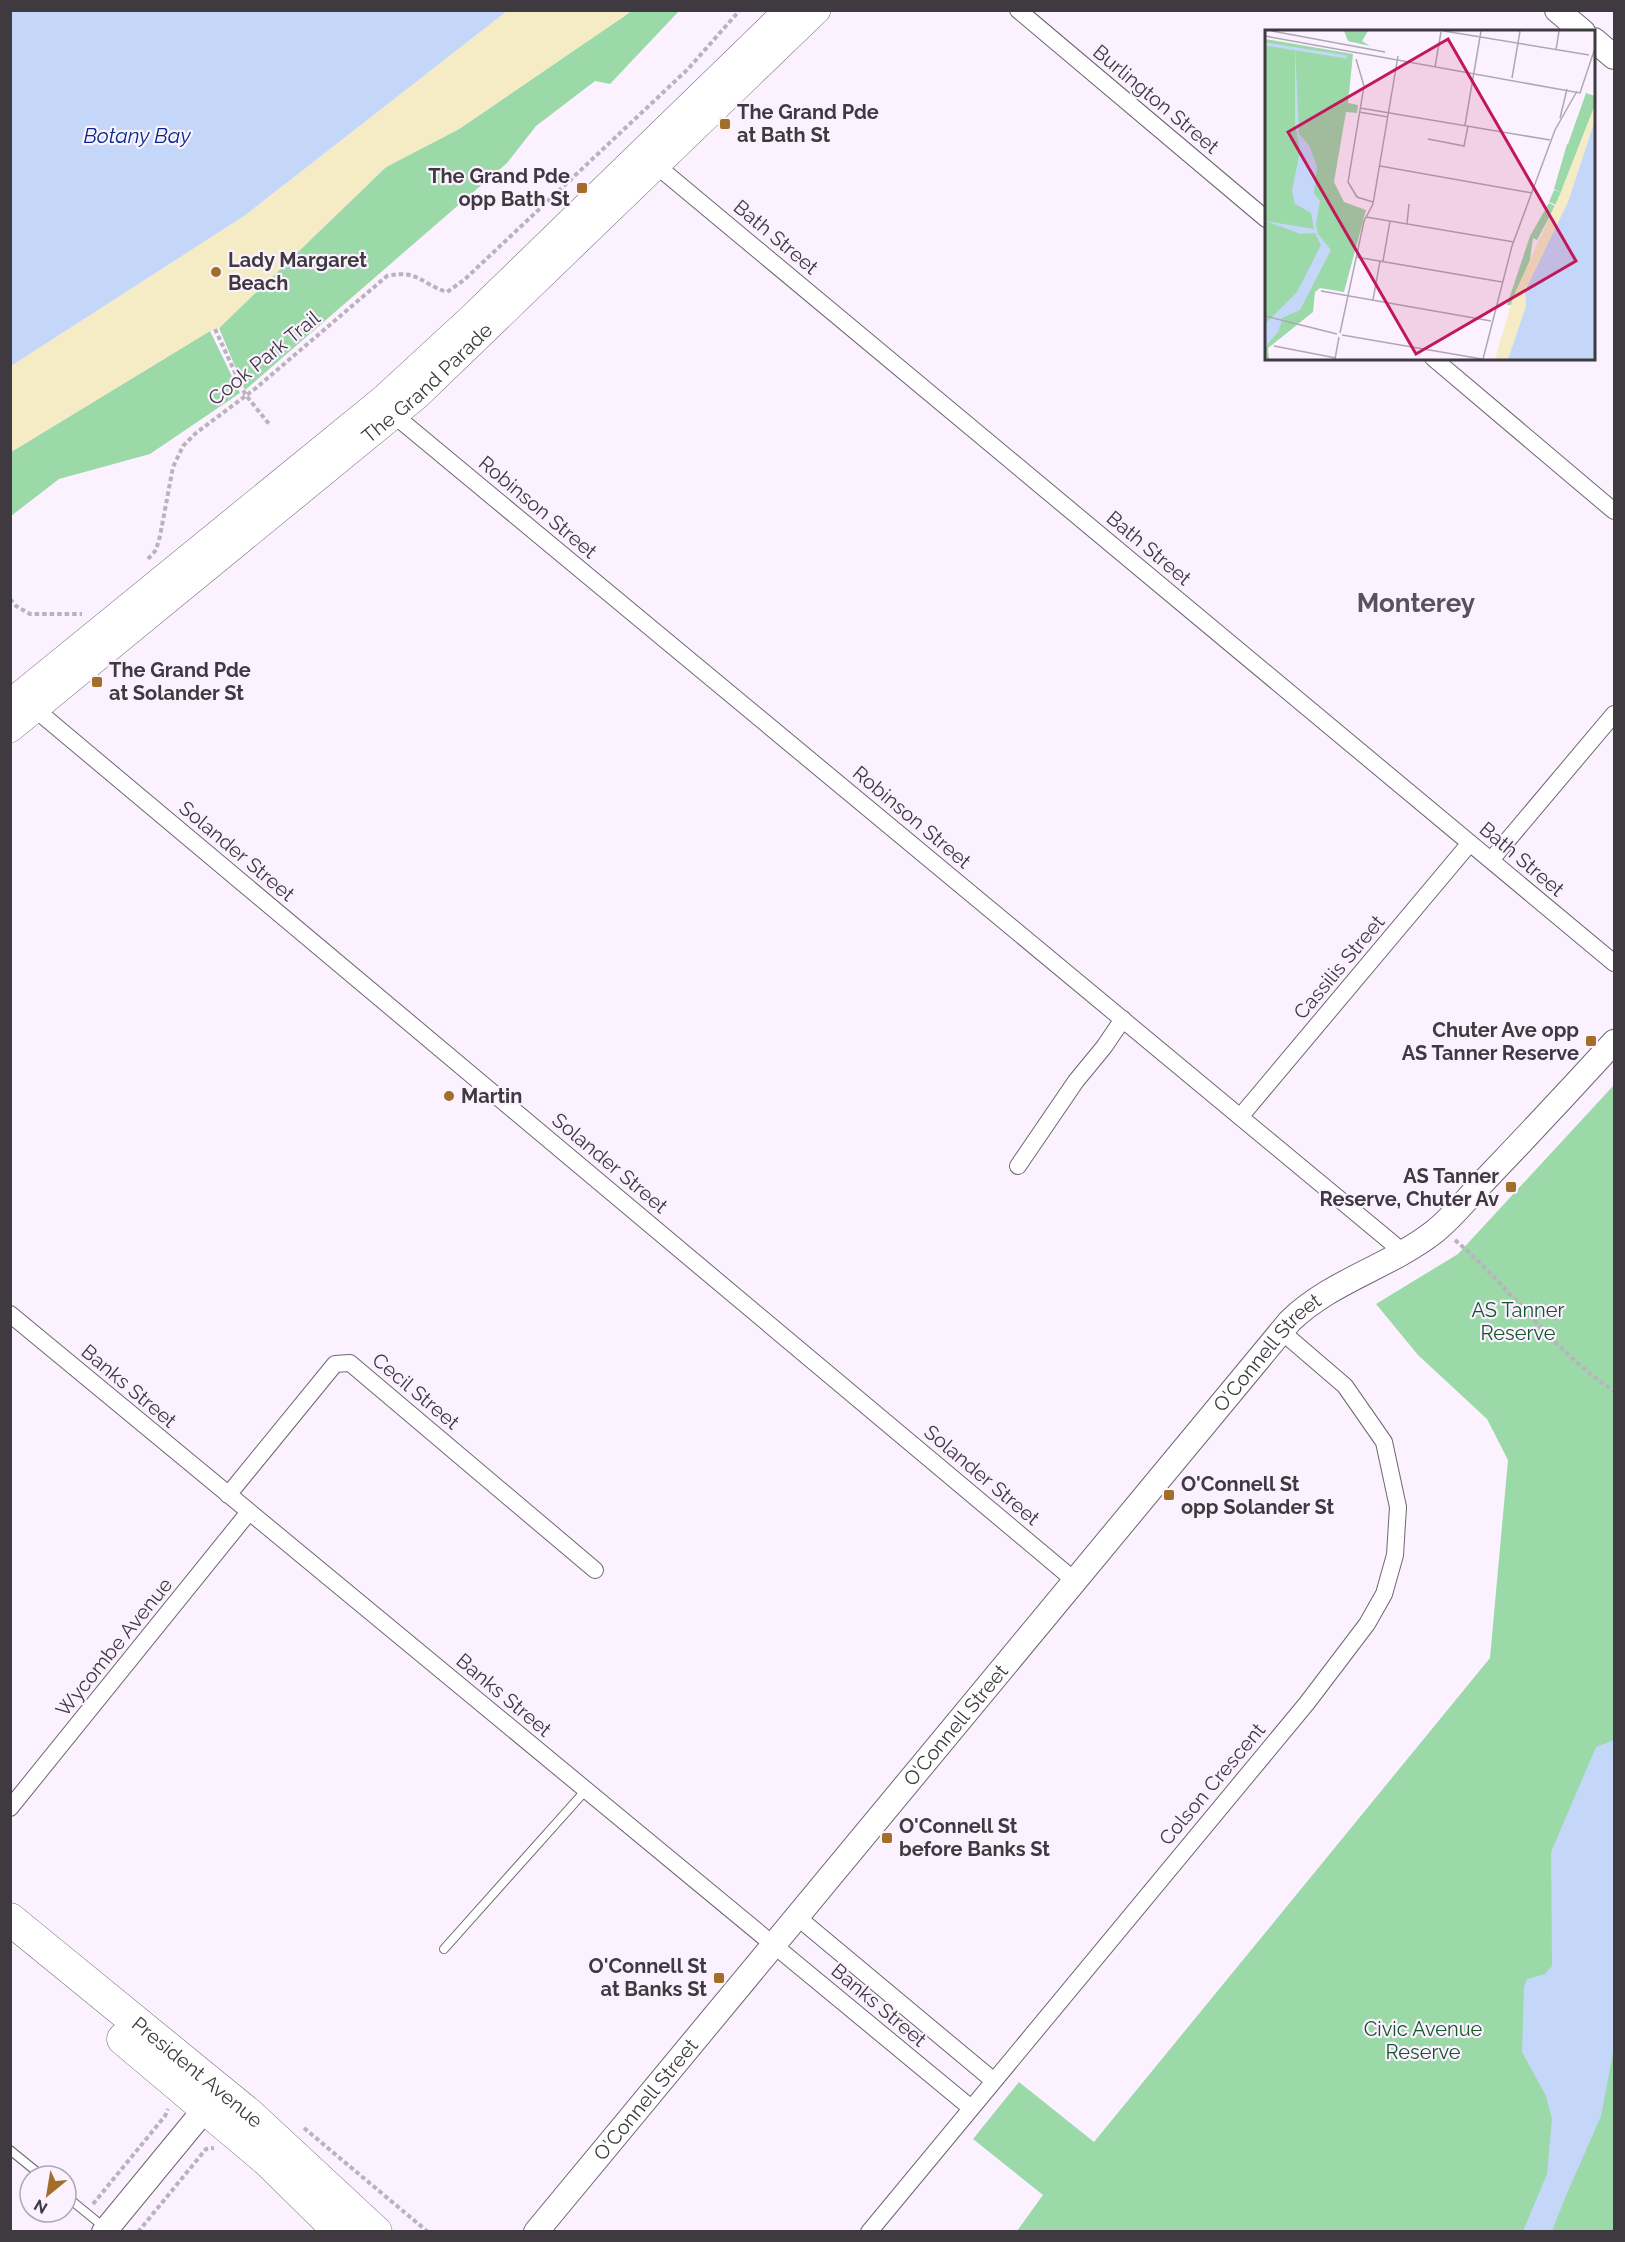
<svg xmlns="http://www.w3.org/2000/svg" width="1625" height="2242" font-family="Raleway,sans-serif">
	<rect width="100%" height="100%" fill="#fbf1ff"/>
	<path fill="#9bd9a9" d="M 631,11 L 679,11 L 610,84 L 595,81 L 536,126 L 507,163 L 245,390 L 219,328 L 386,167 L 459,129 L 623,17 Z
		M 210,331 L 240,393 L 150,454 L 59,479 L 11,516 L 11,452 Z
		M 1614,1085 L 1614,2231 L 1017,2231 L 1043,2195 L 973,2139 L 1019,2082 L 1094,2142 L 1490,1658 L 1508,1460 L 1487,1419 L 1418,1355 L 1376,1304 L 1458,1254 Z"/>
	<path fill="#f5ecc6" d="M 507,11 L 631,11 L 623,17 L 459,129 L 386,167 L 219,328 L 210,331 L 11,452 L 11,366 L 244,216 Z"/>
	<path fill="#c4d7f9" d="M 11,10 L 507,10 L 507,11 L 244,216 L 11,366 Z
		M 1614,1740 L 1614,2047 L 1601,2116 L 1565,2198 L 1552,2231 L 1523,2231 L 1547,2174 L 1552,2119 L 1546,2096 L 1522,2052 L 1524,1987 L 1527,1979 L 1545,1974 L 1552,1966 L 1551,1852 L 1596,1747 Z"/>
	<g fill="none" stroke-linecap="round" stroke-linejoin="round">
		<defs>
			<path id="lane" d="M 444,1949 L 586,1790
				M 10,2150 L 42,2176
				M 66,2196 L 105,2228"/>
			<path id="street" d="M 1018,10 L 1266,219
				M 657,166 L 1614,963
				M 1433,358 L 1614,511
				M 394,415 L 1403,1252
				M 35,709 L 1074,1580
				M 1491,860 L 1614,714
				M 1240,1117 L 1470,843
				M 1018,1166 L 1076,1081 L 1104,1047 L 1123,1019
				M 10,1314 L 971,2108
				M 228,1495 L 335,1364 L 350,1363 L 595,1570
				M 10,1808 L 249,1512
				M 796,1916 L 994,2081
				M 869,2232 L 1307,1703 L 1367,1624 L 1384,1594 L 1395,1555 L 1398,1507 L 1384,1442 L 1345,1386 L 1281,1331"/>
			<g id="secondary">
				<path d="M 1557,10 L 1583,32"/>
				<path d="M 1594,40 L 1614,57"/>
				<path d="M 104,2232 L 215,2097"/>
				<path id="s1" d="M 536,2232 L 1290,1321 C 1331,1281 1389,1267 1434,1232 C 1453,1217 1469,1196 1486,1179 C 1529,1134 1572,1088 1614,1042"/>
			</g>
			<g id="primary">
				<path d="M 10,703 L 383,399 L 471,318 L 788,10"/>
				<path id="s2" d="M 10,729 L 418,395 L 817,10"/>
			</g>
			<g id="highway">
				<path id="s3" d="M 10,1919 L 250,2115 L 376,2232"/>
				<path d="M 123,2039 L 269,2162 L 340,2232"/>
			</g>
		</defs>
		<use href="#lane" stroke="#6f6672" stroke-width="10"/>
		<use href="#street" stroke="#6f6672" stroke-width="18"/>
		<use href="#secondary" stroke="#6f6672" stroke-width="26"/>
		<use href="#primary" stroke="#6f6672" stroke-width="28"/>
		<use href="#highway" stroke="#6f6672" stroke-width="33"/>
		<path stroke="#bab2bd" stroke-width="4" stroke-dasharray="4.5 3" stroke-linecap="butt" d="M 215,329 L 245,394 L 269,424
			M 148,559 L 156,550 L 160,536 L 173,467 L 183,446 L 196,433 L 256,388 L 387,276 C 418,269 421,284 447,292 L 464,280 L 688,69 L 740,10
			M 10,599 L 16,606 L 30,614 L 82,614
			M 1455,1240 C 1509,1286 1555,1353 1614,1391
			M 304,2128 L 428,2232
			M 93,2204 L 165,2116 L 168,2109
			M 138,2232 L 206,2149 L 214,2148"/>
		<use href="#lane" stroke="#fff" stroke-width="8"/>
		<use href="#street" stroke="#fff" stroke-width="16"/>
		<use href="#secondary" stroke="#fff" stroke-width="24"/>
		<use href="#primary" stroke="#fff" stroke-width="27"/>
		<use href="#highway" stroke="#fff" stroke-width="32"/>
	</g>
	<g fill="#a36e27" stroke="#fbf1ff" stroke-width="2">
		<rect x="719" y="118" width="12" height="12" rx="3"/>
		<rect x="576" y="182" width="12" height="12" rx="3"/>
		<circle cx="216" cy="272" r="6"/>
		<rect x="91" y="676" width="12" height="12" rx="3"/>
		<rect x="1585" y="1035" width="12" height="12" rx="3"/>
		<circle cx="449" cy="1096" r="6"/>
		<rect x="1505" y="1181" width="12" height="12" rx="3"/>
		<rect x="1163" y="1489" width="12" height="12" rx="3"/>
		<rect x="881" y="1832" width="12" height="12" rx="3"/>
		<rect x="713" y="1972" width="12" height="12" rx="3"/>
	</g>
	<g text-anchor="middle" stroke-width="4.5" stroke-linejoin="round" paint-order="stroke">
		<g font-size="20" fill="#3e3a40" stroke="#fbf1ff">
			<text transform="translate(1156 99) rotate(40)" y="7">Burlington Street</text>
			<text transform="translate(776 237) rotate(40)" y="7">Bath Street</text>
			<text transform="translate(264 358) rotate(-39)" y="7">Cook Park Trail</text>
			<text dy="7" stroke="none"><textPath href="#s2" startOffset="542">The Grand Parade</textPath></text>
			<text transform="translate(538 507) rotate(40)" y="7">Robinson Street</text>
			<text transform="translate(1149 548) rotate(40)" y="7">Bath Street</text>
			<text transform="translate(912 817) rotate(40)" y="7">Robinson Street</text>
			<text transform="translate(237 851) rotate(40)" y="7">Solander Street</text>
			<text transform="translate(1522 859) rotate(40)" y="7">Bath Street</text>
			<text transform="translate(1339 967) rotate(-50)" y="7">Cassilis Street</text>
			<text transform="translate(610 1163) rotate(40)" y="7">Solander Street</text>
			<text dy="7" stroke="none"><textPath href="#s1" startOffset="1144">O'Connell Street</textPath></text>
			<text transform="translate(129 1386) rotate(40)" y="7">Banks Street</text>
			<text transform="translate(416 1391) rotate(40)" y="7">Cecil Street</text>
			<text transform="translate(982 1475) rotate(40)" y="7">Solander Street</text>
			<text transform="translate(114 1647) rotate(-51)" y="7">Wycombe Avenue</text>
			<text transform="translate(504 1695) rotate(40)" y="7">Banks Street</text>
			<text dy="7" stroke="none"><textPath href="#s1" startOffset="658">O'Connell Street</textPath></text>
			<text transform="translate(1212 1784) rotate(-50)" y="7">Colson Crescent</text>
			<text transform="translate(879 2005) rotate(40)" y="7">Banks Street</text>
			<text dy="7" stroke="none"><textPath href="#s3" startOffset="242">President Avenue</textPath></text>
			<text dy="7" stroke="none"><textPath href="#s1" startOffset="172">O'Connell Street</textPath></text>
		</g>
		<g font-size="20" font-weight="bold" fill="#3e3a40" stroke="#fbf1ff" text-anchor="start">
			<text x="737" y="119">The Grand Pde<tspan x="737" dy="23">at Bath St</tspan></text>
			<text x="570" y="183" text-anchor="end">The Grand Pde<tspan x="570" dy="23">opp Bath St</tspan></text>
			<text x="228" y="267">Lady Margaret<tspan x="228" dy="23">Beach</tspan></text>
			<text x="109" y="677">The Grand Pde<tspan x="109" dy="23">at Solander St</tspan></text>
			<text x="1579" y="1037" text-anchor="end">Chuter Ave opp<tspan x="1579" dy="23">AS Tanner Reserve</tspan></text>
			<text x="461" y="1103">Martin</text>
			<text x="1499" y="1183" text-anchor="end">AS Tanner<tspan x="1499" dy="23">Reserve, Chuter Av</tspan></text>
			<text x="1181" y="1491">O'Connell St<tspan x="1181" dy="23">opp Solander St</tspan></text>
			<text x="899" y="1833">O'Connell St<tspan x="899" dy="23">before Banks St</tspan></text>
			<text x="707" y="1973" text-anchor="end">O'Connell St<tspan x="707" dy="23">at Banks St</tspan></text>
		</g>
		<g font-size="20" fill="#14552b" stroke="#fbf1ff">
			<text x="1518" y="1317">AS Tanner<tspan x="1518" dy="23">Reserve</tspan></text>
			<text x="1423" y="2036">Civic Avenue<tspan x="1423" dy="23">Reserve</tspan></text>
		</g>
		<g font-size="21" font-style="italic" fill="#022c87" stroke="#fbf1ff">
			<text x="137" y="143">Botany Bay</text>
		</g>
		<g font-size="26" font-weight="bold" fill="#59515c" stroke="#fbf1ff">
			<text x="1416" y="612">Monterey</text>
		</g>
	</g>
	<g transform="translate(1265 30)">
		<rect width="330" height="330" fill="#fbf1ff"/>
		<path d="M 79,1 L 103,1 L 97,11 L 105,16 L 83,11 ZM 0,9 L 88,24 L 83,73 L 93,75 L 92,83 L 81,82 L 69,152 L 79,172 L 101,180 L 79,262 L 55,258 L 50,262 L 48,282 L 3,318 L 4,329 L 0,329 ZM 321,63 L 330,66 L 330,75 L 291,175 L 284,172 L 289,160 L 296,162 L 289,159 L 302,114 L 307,115 L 303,114 ZM 284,173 L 290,176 L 272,210 L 268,208 L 264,236 L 246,275 L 242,275 L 265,206 Z" fill="#9bd9a9"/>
		<path d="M 330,75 L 330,90 L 303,172 L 260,261 L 261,276 L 243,329 L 230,329 L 249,265 L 296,162 Z" fill="#f5ecc6"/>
		<path d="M 30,15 L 34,104 L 44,115 L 52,136 L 49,163 L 55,171 L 51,195 L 53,204 L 66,220 L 35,280 L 17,288 L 14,301 L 0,317 L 0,294 L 32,262 L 56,215 L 50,203 L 36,204 L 0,191 L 49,199 L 46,183 L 30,174 L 27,161 L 35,121 L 30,94 ZM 330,90 L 330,329 L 243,329 L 261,276 L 260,261 L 303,172 Z" fill="#c4d7f9"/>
		<path fill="none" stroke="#c4d7f9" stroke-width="3" d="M 0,14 L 82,27"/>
		<path fill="none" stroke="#afa8b3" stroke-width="1.5" d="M 7,1 L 120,22M 179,1 L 324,25M 0,6 L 315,63 L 330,18M 291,20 L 294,1M 91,29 L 99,56 L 83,152 L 92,167 L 108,172M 170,37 L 176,2M 247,48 L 255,1M 95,78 L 285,110M 94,82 L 123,87M 295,88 L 302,59M 200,95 L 216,1M 163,109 L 199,116 L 203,96M 115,136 L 267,163M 101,187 L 249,212M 142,194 L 144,174M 91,227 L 237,252M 118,231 L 125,191M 56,261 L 226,291M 108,270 L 115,231M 0,286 L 72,304M 75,303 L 99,191 L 108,174 L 133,26M 77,305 L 217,329M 9,316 L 71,328M 70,329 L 74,307M 218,329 L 247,216 L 290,100 L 312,61"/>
		<path fill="#c2185b" fill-opacity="0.15" stroke="#c2185b" stroke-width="3" d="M 183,9 L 311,231 L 151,324 L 23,102 Z"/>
		<rect width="330" height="330" fill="none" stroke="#3e3a40" stroke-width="3"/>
	</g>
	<rect width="1625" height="2242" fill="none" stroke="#3e3a40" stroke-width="24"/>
	<g transform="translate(48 2194) rotate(210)"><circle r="28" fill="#fbf1ff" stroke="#afa8b3" stroke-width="1.5"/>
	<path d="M0-4.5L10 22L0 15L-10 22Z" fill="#a36e27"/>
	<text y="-9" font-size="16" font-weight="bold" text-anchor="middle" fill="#3e3a40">N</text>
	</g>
</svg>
